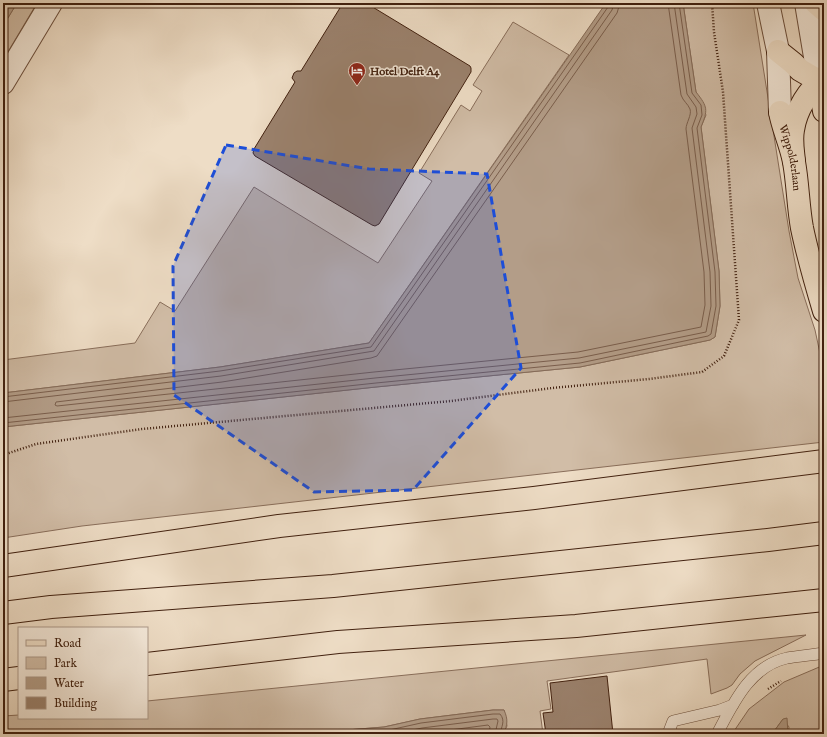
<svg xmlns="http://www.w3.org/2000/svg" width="827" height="737" font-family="'IM FELL English',serif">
	<rect width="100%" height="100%" fill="#eeddc6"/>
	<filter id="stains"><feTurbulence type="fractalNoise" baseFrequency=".005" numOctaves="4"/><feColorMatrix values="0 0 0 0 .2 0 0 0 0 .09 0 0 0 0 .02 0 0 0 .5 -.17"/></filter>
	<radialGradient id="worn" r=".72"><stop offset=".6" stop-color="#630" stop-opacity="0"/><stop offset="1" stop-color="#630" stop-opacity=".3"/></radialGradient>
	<path fill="#d1bda7" stroke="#896e5b" d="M 17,3 L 37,3 L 3,60 L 3,26 Z
		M 683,3 L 753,3 L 789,231 L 798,278 L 815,330 L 824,372 L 824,386 L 821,387 L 824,413 L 824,442 L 82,526 L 3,538 L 3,427 L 376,387 L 580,367 L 710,340 L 715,337 L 720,306 L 719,271 L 701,127 L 706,115 L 696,92 Z
		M 513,22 L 569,55 L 369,343 L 220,367 L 3,393 L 3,360 L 135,343 L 160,302 L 175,311 L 254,187 L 378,263 L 432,181 L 419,173 L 461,105 L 470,111 L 482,91 L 473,85 Z
		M 806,635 L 755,661 L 740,674 L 732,685 L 727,688 L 711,694 L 707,659 L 547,681 L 551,709 L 540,711 L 543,734 L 503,734 L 507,726 L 504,710 L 493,710 L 420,719 L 384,727 L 297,734 L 3,734 L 3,716 L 19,715 L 19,718 L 147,718 L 147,701 Z
		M 824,665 L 824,734 L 788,734 L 789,727 L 783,719 L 772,734 L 732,734 L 749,709 L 784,682 Z"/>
	<path fill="#b39d88" stroke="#856b58" d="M 3,3 L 17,3 L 3,26 Z
		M 606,3 L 683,3 L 696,92 C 708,107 708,110 701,127 L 719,271 L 720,306 L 715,337 L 710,340 L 580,367 L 376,387 L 3,427 L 3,393 L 220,367 L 369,343 Z
		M 493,710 L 504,710 C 508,719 508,725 503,734 L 297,734 L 384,727 L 420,719 Z
		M 787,718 L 788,734 L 772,734 L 783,719 Z"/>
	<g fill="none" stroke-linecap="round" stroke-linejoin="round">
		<path stroke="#7a5e4c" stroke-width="1" d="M 620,3 L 617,13 L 377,356 L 371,358 L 222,382 L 56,402 L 55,405 L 57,406 L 374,372 L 578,352 L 701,327 L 705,305 L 704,272 L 686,129 C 686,123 692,115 690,109 C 688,104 683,101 681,95 L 668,3
			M 3,397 L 220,371 L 371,347 L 608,7 L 608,3
			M 3,402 L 221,376 L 374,351 L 612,10 L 614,3
			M 3,418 L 375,378 L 579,358 L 706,332 L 711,306 L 710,272 L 692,128 L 697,114 L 696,107 L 687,94 L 674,3
			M 3,423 L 376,383 L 580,363 L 708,336 L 711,334 L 716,306 L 715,272 L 697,128 L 702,115 L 701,105 L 692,93 L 679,3
			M 345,734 L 385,731 L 421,723 L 493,714 L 500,714 C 506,721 501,727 500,734
			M 393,734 L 422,728 L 493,719 L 497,719 L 498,721 L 495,734
			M 420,734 L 488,725 L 490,727 L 489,734"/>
	</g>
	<path fill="#9b826e" stroke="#41200f" d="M 343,3 L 366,3 L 470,66 L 471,68 L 471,72 L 379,224 L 375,226 L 372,225 L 255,156 L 253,153 L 254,149 L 295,82 L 292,78 L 294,73 L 297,71 L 301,71 Z
		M 607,676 L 613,734 L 546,734 L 543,713 L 553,712 L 550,683 Z"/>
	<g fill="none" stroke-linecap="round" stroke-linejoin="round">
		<defs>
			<path id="service" d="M 668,734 L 673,721 L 720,710 L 733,705
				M 717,734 C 733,704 750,666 787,658 C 799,656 812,655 824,653"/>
			<path id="minor" d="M 3,83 L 51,3"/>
			<path id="tertiary" d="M 768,3 L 778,51 L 780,112
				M 806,3 L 819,81"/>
			<g id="primary">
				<path d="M 819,81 L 824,111"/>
				<path id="s1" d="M 780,112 C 783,129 791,145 794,162 C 798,184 798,206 802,228 C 808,257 816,284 824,311"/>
			</g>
			<path id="motorway" d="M 816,3 L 824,10
				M 778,51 L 793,63 L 800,70 L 824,84
				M 794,161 C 793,151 791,140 793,130 C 796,109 809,90 824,77
				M 3,566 L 279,526 L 534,498 L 824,461
				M 3,613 L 51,607 L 333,586 L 768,540 L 824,533
				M 147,664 L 338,642 L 576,626 L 824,600
				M 3,680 L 19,678"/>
		</defs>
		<use href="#service" stroke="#6c4f3d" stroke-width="12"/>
		<use href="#minor" stroke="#6c4f3d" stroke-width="24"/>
		<use href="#tertiary" stroke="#6c4f3d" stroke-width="24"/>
		<use href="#primary" stroke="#41200f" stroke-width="24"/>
		<use href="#motorway" stroke="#41200f" stroke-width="24"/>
		<path stroke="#41200f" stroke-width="2.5" stroke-dasharray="1 2" stroke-linecap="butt" d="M 3,455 L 36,444 L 142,429 L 451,401 L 552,388 L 649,379 L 702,372 L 724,356 L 739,320 L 723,92 L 714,32 L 712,3
			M 768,689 L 781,681"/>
		<use href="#service" stroke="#f4e9da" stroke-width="11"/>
		<use href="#minor" stroke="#f4e9da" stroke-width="22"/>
		<use href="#tertiary" stroke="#f4e9da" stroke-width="22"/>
		<use href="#primary" stroke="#eeddc6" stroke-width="22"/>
		<use href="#motorway" stroke="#eeddc6" stroke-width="22"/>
	</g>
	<path fill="#1d4ed8" fill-opacity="0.2" stroke="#1d4ed8" stroke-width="3" stroke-dasharray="8 5" stroke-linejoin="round" d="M 226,145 L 369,169 L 487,174 L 521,368 L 413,490 L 314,492 L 174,395 L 173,266 Z"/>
	<defs>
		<symbol id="hotel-pin" viewBox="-11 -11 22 30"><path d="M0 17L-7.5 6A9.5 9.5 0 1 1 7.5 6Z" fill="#8f2418" stroke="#f4e9da"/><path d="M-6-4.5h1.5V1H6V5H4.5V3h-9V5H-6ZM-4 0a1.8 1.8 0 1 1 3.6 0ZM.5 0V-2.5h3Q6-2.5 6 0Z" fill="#fff"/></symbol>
	</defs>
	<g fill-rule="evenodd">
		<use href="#hotel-pin" x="347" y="61" width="20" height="27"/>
	</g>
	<g text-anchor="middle" stroke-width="3" stroke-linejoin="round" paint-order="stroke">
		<g font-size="11" font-weight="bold" fill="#41200f" stroke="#f4e9da" text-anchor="start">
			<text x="370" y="75">Hotel Delft A4</text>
		</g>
		<g font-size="11" fill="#41200f" stroke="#f4e9da">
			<text dy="4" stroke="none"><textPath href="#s1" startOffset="47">Wippolderlaan</textPath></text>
		</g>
	</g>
	<rect width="827" height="737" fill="none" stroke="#eeddc6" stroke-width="16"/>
	<rect x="4" y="4" width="819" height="729" fill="none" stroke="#41200f" stroke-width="2"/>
	<rect x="8" y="8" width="811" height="721" fill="none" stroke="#41200f"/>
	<rect x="18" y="627" width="130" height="92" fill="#f4e9da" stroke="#ac9989"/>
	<rect x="26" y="640" width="20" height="6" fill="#eeddc6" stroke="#ac9989"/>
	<text x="54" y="647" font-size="12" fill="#41200f">Road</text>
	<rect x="26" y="657" width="20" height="12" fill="#d1bda7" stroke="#ac9989"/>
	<text x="54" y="667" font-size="12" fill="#41200f">Park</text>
	<rect x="26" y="677" width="20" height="12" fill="#b39d88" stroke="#ac9989"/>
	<text x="54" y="687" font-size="12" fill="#41200f">Water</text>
	<rect x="26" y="697" width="20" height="12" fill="#9b826e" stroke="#ac9989"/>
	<text x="54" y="707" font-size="12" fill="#41200f">Building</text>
	<rect width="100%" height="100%" filter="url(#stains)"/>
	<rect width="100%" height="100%" fill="url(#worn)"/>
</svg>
